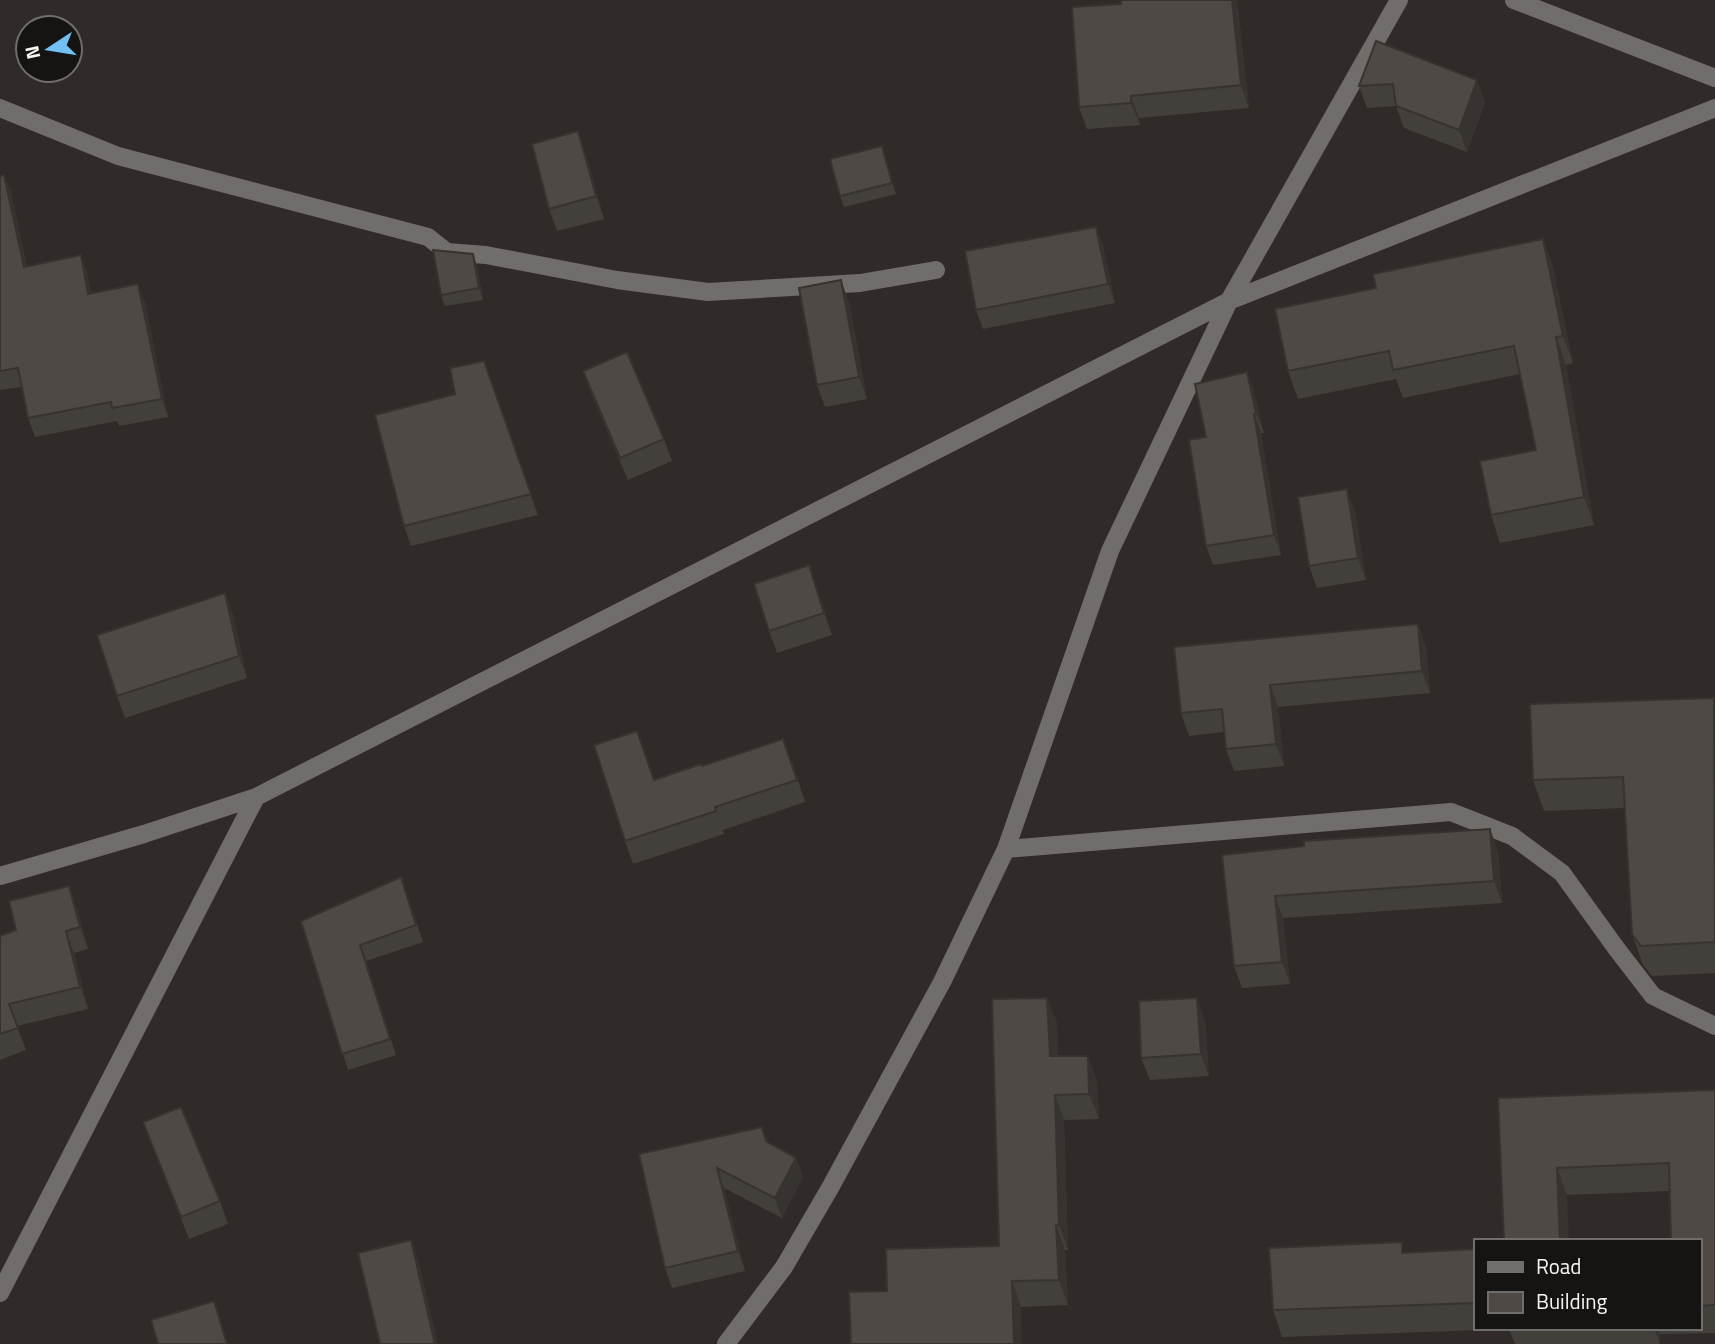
<svg xmlns="http://www.w3.org/2000/svg" width="1715" height="1344" font-family="'Titillium Web',sans-serif">
	<rect width="100%" height="100%" fill="#302b28"/>
	<g fill="none" stroke-linecap="round" stroke-linejoin="round">
		<path stroke="#706d6b" stroke-width="18" d="M 1514,0 L 1715,78
			M 0,108 L 118,156 L 428,237 L 447,252 L 486,255 L 617,280 L 708,292 L 860,283 L 936,270
			M 1006,849 L 1451,812 L 1512,836 L 1562,873 L 1616,948 L 1653,996 L 1715,1026
			M 0,876 L 144,834 L 256,797 L 1229,301 L 1715,108
			M 0,1293 L 256,797
			M 726,1344 L 784,1267 L 830,1188 L 942,982 L 1006,849 L 1110,551 L 1229,301 L 1399,0"/>
	</g>
	<path fill="#433f3b" d="M 1237,0 L 1249,108 L 1139,118 L 1140,125 L 1087,129 L 1079,107 Z
		M 1376,41 L 1477,80 L 1485,102 L 1467,152 L 1404,128 L 1396,106 L 1367,108 L 1359,86 Z
		M 882,146 L 896,194 L 844,207 L 840,196 Z
		M 586,154 L 604,219 L 557,231 L 549,209 Z
		M 4,175 L 11,193 L 27,267 L 81,255 L 87,273 L 91,294 L 145,302 L 168,417 L 119,426 L 117,421 L 35,437 L 28,418 L 22,387 L 0,390 L 0,176 Z
		M 1096,227 L 1103,246 L 1115,303 L 983,329 L 976,310 Z
		M 1543,239 L 1553,267 L 1573,363 L 1566,365 L 1594,525 L 1500,543 L 1491,515 L 1536,450 L 1520,374 L 1403,398 L 1396,379 L 1298,399 L 1288,371 Z
		M 473,254 L 477,266 L 483,300 L 445,306 L 441,295 Z
		M 849,302 L 867,399 L 825,407 L 817,385 Z
		M 484,361 L 538,515 L 411,546 L 404,526 L 455,394 Z
		M 583,371 L 664,439 L 672,461 L 628,480 L 591,393 Z
		M 1247,372 L 1254,392 L 1264,433 L 1261,433 L 1281,555 L 1213,565 L 1206,546 L 1206,437 Z
		M 1355,511 L 1366,580 L 1317,588 L 1309,566 Z
		M 809,565 L 832,635 L 777,653 L 769,631 Z
		M 225,593 L 233,615 L 247,678 L 125,718 L 117,696 Z
		M 1426,646 L 1430,693 L 1278,707 L 1284,766 L 1234,771 L 1226,749 L 1224,732 L 1189,736 L 1181,713 L 1174,647 Z
		M 1715,699 L 1715,973 L 1652,976 L 1643,965 L 1632,934 L 1625,808 L 1544,811 L 1533,780 Z
		M 637,731 L 654,780 L 702,766 L 792,761 L 805,802 L 723,830 L 724,834 L 633,864 L 625,841 Z
		M 1498,851 L 1502,903 L 1283,918 L 1290,984 L 1242,988 L 1234,966 L 1222,855 Z
		M 401,877 L 423,942 L 366,961 L 396,1055 L 348,1070 L 301,921 Z
		M 77,908 L 88,949 L 74,953 L 88,1009 L 17,1026 L 26,1050 L 0,1060 L 0,936 Z
		M 1047,998 L 1057,1023 L 1058,1056 L 1088,1056 L 1097,1081 L 1099,1119 L 1064,1120 L 1068,1250 L 1065,1250 L 1068,1305 L 1021,1307 L 887,1291 L 999,1246 Z
		M 1205,1020 L 1209,1076 L 1150,1080 L 1141,1058 Z
		M 1715,1090 L 1715,1333 L 1660,1334 L 1660,1344 L 1515,1344 L 1509,1329 L 1282,1337 L 1273,1310 L 1475,1249 L 1475,1328 L 1699,1328 L 1699,1241 L 1670,1191 L 1567,1195 L 1498,1098 Z
		M 143,1122 L 220,1201 L 228,1224 L 189,1239 Z
		M 762,1127 L 768,1142 L 796,1158 L 803,1177 L 782,1218 L 724,1188 L 745,1271 L 672,1288 L 665,1268 L 639,1154 Z"/>
	<path fill="#373330" d="M 1232,0 L 1237,0 L 1249,108 L 1241,85 Z
		M 1477,80 L 1485,102 L 1467,152 L 1459,130 Z
		M 1131,96 L 1139,118 L 1140,125 L 1131,103 Z
		M 578,131 L 586,154 L 604,219 L 596,196 Z
		M 882,146 L 886,157 L 896,194 L 892,183 Z
		M 4,175 L 11,193 L 31,286 L 24,267 Z
		M 1096,227 L 1103,246 L 1115,303 L 1108,284 Z
		M 1543,239 L 1553,267 L 1573,363 L 1563,336 Z
		M 473,254 L 477,266 L 483,300 L 479,288 Z
		M 81,255 L 87,273 L 95,313 L 88,294 Z
		M 841,280 L 849,302 L 867,399 L 859,377 Z
		M 138,284 L 145,302 L 168,417 L 162,399 Z
		M 1556,337 L 1566,365 L 1594,525 L 1584,497 Z
		M 1247,372 L 1254,392 L 1264,433 L 1256,413 Z
		M 1254,414 L 1261,433 L 1281,555 L 1274,535 Z
		M 1347,489 L 1355,511 L 1366,580 L 1358,558 Z
		M 809,565 L 817,587 L 832,635 L 824,613 Z
		M 225,593 L 233,615 L 247,678 L 239,656 Z
		M 1418,624 L 1426,646 L 1430,693 L 1422,671 Z
		M 1270,685 L 1278,707 L 1284,766 L 1276,744 Z
		M 1490,829 L 1498,851 L 1502,903 L 1494,881 Z
		M 69,886 L 77,908 L 88,949 L 80,927 Z
		M 1275,896 L 1283,918 L 1290,984 L 1282,962 Z
		M 66,931 L 74,953 L 88,1009 L 80,987 Z
		M 1047,998 L 1057,1023 L 1059,1082 L 1050,1056 Z
		M 1197,998 L 1205,1020 L 1209,1076 L 1201,1054 Z
		M 1088,1056 L 1097,1081 L 1099,1119 L 1089,1094 Z
		M 1055,1095 L 1064,1120 L 1068,1250 L 1059,1225 Z
		M 796,1158 L 803,1177 L 782,1218 L 775,1198 Z
		M 717,1168 L 724,1188 L 745,1271 L 738,1251 Z
		M 1557,1168 L 1567,1195 L 1569,1241 L 1560,1241 Z
		M 1056,1225 L 1065,1250 L 1068,1305 L 1059,1280 Z
		M 411,1240 L 419,1262 L 438,1344 L 435,1344 Z
		M 1012,1281 L 1021,1307 L 1022,1344 L 1014,1344 Z
		M 214,1301 L 222,1324 L 228,1344 L 227,1344 Z
		M 1654,1328 L 1658,1328 L 1660,1334 L 1660,1344 Z"/>
	<path fill="#4e4945" stroke="#373330" stroke-width="2" d="M 1121,0 L 1232,0 L 1241,85 L 1131,96 L 1131,103 L 1079,107 L 1072,7 L 1121,4 Z
		M 1376,41 L 1477,80 L 1459,130 L 1396,106 L 1393,84 L 1359,86 Z
		M 578,131 L 596,196 L 549,209 L 532,144 Z
		M 882,146 L 892,183 L 840,196 L 830,159 Z
		M 4,175 L 24,267 L 81,255 L 88,294 L 138,284 L 162,399 L 112,408 L 111,402 L 28,418 L 18,368 L 0,371 L 0,176 Z
		M 1096,227 L 1108,284 L 976,310 L 965,251 Z
		M 1543,239 L 1563,336 L 1556,337 L 1584,497 L 1491,515 L 1480,461 L 1536,450 L 1514,346 L 1393,370 L 1389,351 L 1288,371 L 1275,309 L 1376,288 L 1373,274 Z
		M 433,250 L 473,254 L 479,288 L 441,295 Z
		M 841,280 L 859,377 L 817,385 L 799,288 Z
		M 627,352 L 664,439 L 620,458 L 583,371 Z
		M 484,361 L 531,494 L 404,526 L 375,415 L 455,394 L 450,368 Z
		M 1247,372 L 1256,413 L 1254,414 L 1274,535 L 1206,546 L 1189,440 L 1206,437 L 1195,384 Z
		M 1347,489 L 1358,558 L 1309,566 L 1298,497 Z
		M 809,565 L 824,613 L 769,631 L 754,584 Z
		M 225,593 L 239,656 L 117,696 L 97,635 Z
		M 1418,624 L 1422,671 L 1270,685 L 1276,744 L 1226,749 L 1222,709 L 1181,713 L 1174,647 Z
		M 1714,698 L 1715,942 L 1641,946 L 1632,934 L 1623,777 L 1533,780 L 1530,704 Z
		M 637,731 L 654,780 L 701,764 L 702,766 L 783,739 L 797,780 L 715,807 L 716,811 L 625,841 L 594,745 Z
		M 1490,829 L 1494,881 L 1275,896 L 1282,962 L 1234,966 L 1222,855 L 1304,846 L 1304,841 Z
		M 401,877 L 416,925 L 360,945 L 390,1039 L 342,1054 L 301,921 Z
		M 69,886 L 80,927 L 66,931 L 80,987 L 9,1004 L 18,1028 L 0,1034 L 0,936 L 16,930 L 9,901 Z
		M 1047,998 L 1050,1056 L 1088,1056 L 1089,1094 L 1055,1095 L 1059,1225 L 1056,1225 L 1059,1280 L 1012,1281 L 1014,1344 L 851,1344 L 849,1292 L 887,1291 L 886,1249 L 999,1246 L 992,999 Z
		M 1197,998 L 1201,1054 L 1141,1058 L 1139,1001 Z
		M 1715,1090 L 1715,1305 L 1699,1306 L 1699,1241 L 1671,1241 L 1669,1163 L 1557,1168 L 1560,1241 L 1504,1241 L 1498,1098 Z
		M 181,1107 L 220,1201 L 181,1217 L 143,1122 Z
		M 762,1127 L 766,1141 L 796,1158 L 775,1198 L 717,1168 L 738,1251 L 665,1268 L 639,1154 Z
		M 411,1240 L 435,1344 L 380,1344 L 358,1253 Z
		M 1402,1242 L 1402,1253 L 1475,1249 L 1475,1303 L 1273,1310 L 1269,1248 Z
		M 214,1301 L 227,1344 L 158,1344 L 151,1320 Z"/>
	<rect x="1474" y="1239" width="228" height="91" fill="#161413" stroke="#706e6c" stroke-width="2"/>
	<rect x="1488" y="1262" width="35" height="10" fill="#706d6b" stroke="#706e6c" stroke-width="2"/>
	<text x="1536" y="1274" font-size="21" fill="#f8f4f2">Road</text>
	<rect x="1488" y="1292" width="35" height="21" fill="#4e4945" stroke="#706e6c" stroke-width="2"/>
	<text x="1536" y="1309" font-size="21" fill="#f8f4f2">Building</text>
	<g transform="translate(49 49) rotate(258)"><circle r="33" fill="#161413" stroke="#706e6c" stroke-width="2"/>
	<path d="M0-5L12 26L0 18L-12 26Z" fill="#71c1f5"/>
	<text y="-10" font-size="19" font-weight="bold" text-anchor="middle" fill="#f8f4f2">N</text>
	</g>
</svg>
